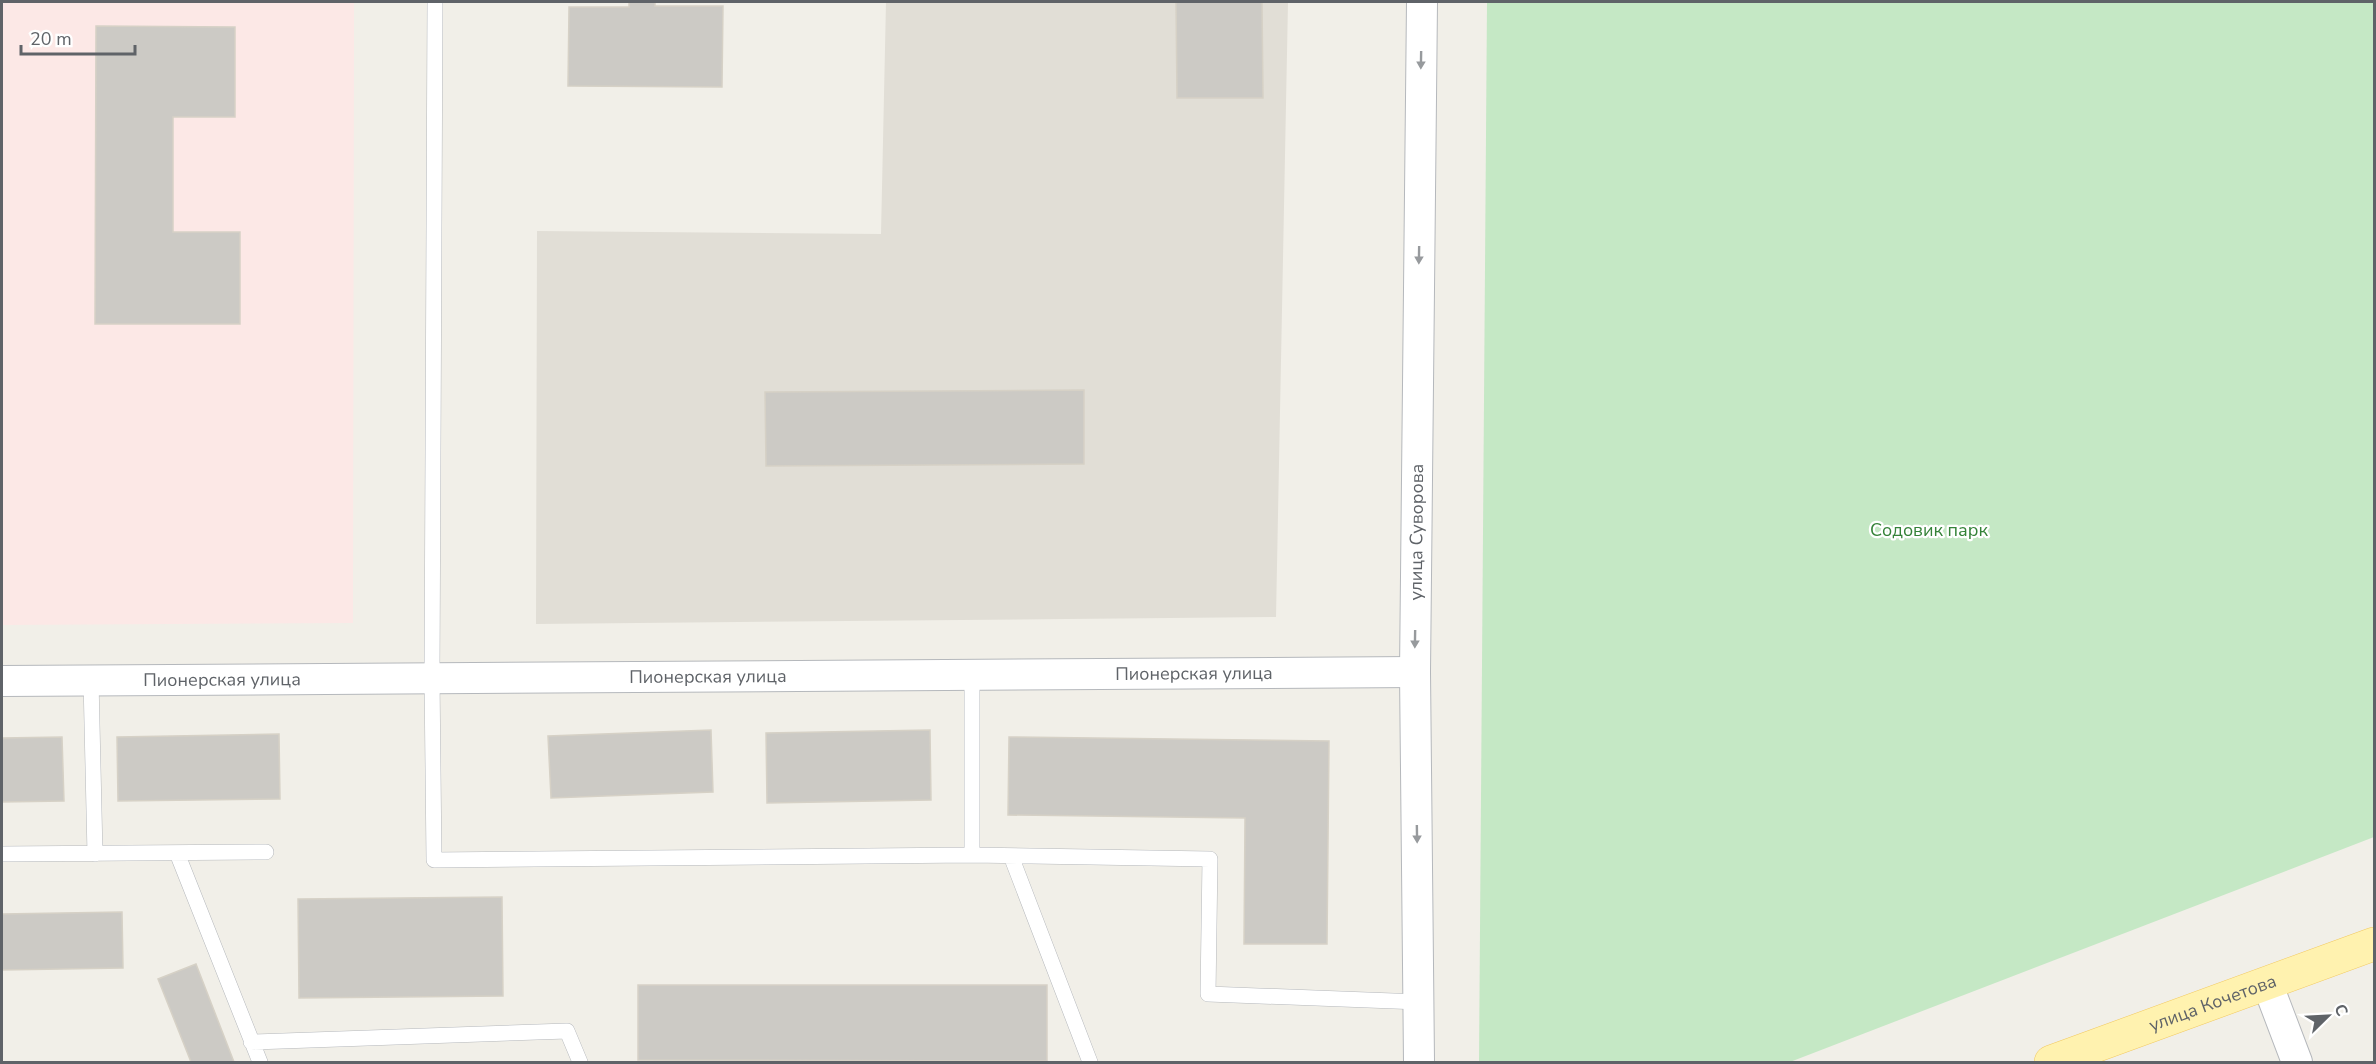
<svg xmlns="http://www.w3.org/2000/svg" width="2376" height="1064" font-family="'Nunito Sans',sans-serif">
	<rect width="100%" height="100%" fill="#f1efe8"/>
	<path fill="#e1ded6" d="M 886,2 L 1288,2 L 1276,617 L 536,624 L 537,231 L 881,234 Z"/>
	<path fill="#fce8e6" d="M 2,2 L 354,2 L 353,623 L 2,625 Z"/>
	<path fill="#c5e8c5" d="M 1487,2 L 2374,2 L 2374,837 L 1790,1062 L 1479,1062 Z"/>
	<path fill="#cccac5" stroke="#d6d1c6" stroke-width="1.5" d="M 629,2 L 655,2 L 655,6 L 723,6 L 722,87 L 568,86 L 569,7 L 629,7 Z
		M 1176,2 L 1262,2 L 1263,98 L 1177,98 Z
		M 96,26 L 235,27 L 235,117 L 173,117 L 173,232 L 240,232 L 240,324 L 95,324 Z
		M 1084,390 L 1084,464 L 766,466 L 765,392 Z
		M 711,730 L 713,792 L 551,798 L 548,736 Z
		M 930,730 L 931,800 L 767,803 L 766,733 Z
		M 279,734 L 280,799 L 118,801 L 117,737 Z
		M 62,737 L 64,801 L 2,802 L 2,738 Z
		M 1009,737 L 1329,741 L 1327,944 L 1244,944 L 1245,818 L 1008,815 Z
		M 502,897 L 503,996 L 299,998 L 298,899 Z
		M 122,912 L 123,968 L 2,970 L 2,914 Z
		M 196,964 L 234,1062 L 191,1062 L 158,979 Z
		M 638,985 L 1047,985 L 1047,1061 L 638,1060 Z"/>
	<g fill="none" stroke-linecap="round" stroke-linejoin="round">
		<defs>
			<path id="lane" d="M 435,2 L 432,678 L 434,860 L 972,855 L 1210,859 L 1208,994 L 1420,1002
				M 972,673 L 972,855
				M 91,680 L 95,854
				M 177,853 L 260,1062
				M 2,854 L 266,852
				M 1011,856 L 1090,1062
				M 251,1042 L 567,1031 L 580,1062"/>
			<g id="street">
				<path id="s1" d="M 2,681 L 1415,672"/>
				<path d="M 2267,983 L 2297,1062"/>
				<path id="s2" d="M 1419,1062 L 1415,672 L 1422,2"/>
			</g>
			<g id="primary">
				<path id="s3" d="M 2051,1062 L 2374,944"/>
			</g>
		</defs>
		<use href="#lane" stroke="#b5b8bc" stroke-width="16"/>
		<use href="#street" stroke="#b5b8bc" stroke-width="32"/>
		<use href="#primary" stroke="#f2c960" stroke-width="34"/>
		<use href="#lane" stroke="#fff" stroke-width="15"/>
		<use href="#street" stroke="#fff" stroke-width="30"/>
		<use href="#primary" stroke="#fff2af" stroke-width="33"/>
	</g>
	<defs><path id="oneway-solid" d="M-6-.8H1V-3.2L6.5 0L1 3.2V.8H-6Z" transform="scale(1.5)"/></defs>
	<g fill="#979a9d">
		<use href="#oneway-solid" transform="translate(1421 60) rotate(91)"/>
		<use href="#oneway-solid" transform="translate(1419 255) rotate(91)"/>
		<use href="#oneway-solid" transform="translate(1415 639) rotate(91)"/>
		<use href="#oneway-solid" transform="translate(1417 834) rotate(89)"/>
	</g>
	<g text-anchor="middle" stroke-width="4.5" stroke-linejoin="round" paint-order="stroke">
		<g font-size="18" fill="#348238" stroke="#fff">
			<text x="1929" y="536">Содовик парк</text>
		</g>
		<g font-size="18" fill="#5f6368" stroke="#fff">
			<text dy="6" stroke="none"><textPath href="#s2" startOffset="530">улица Суворова</textPath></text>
			<text dy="6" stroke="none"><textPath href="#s1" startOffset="1192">Пионерская улица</textPath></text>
			<text dy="6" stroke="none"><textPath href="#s1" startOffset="706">Пионерская улица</textPath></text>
			<text dy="6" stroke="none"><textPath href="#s1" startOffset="220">Пионерская улица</textPath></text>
			<text dy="6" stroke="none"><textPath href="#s3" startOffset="172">улица Кочетова</textPath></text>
		</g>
	</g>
	<rect width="2376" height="1064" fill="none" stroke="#5f6368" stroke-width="6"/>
	<g transform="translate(2328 1016) rotate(66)" stroke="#ffffff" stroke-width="4.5" paint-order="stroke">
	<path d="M0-4.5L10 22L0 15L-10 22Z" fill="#5f6368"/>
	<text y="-9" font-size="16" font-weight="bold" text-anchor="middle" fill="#5f6368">С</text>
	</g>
	<path d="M21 45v9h114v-9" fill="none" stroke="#5f6368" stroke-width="3"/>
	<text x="30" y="45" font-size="18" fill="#5f6368" stroke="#ffffff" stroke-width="4.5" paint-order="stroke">20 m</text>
</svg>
